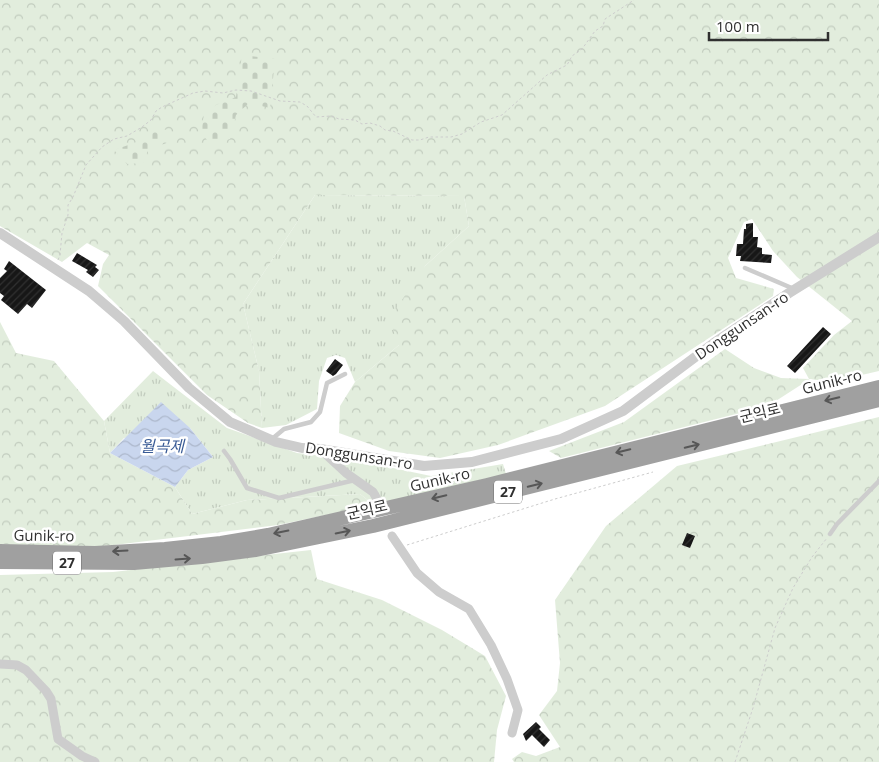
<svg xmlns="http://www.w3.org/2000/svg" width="879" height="762" font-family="'Open Sans','Noto Sans KR',sans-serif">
	<defs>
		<pattern id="grass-tufts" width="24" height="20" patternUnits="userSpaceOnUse" patternTransform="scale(1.25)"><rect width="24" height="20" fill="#e2eddd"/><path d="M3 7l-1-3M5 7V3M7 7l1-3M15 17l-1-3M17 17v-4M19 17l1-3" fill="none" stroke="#c2ccbe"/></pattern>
		<pattern id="forest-crowns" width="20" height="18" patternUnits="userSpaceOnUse" patternTransform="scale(1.25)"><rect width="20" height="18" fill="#e2eddd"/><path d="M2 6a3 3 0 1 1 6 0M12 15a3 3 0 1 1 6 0" fill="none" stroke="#c2ccbe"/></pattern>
		<pattern id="cemetery-stones" width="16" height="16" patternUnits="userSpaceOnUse" patternTransform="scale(1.25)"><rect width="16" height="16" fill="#e2eddd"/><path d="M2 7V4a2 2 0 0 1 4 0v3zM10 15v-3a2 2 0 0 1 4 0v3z" fill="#c2ccbe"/></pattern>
		<pattern id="water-waves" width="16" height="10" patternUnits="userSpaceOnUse" patternTransform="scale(1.25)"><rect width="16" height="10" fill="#c9d6ee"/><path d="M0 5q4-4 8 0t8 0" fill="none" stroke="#adb8cc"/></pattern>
		<pattern id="building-hatch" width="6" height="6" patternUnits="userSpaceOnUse" patternTransform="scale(1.25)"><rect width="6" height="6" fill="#171717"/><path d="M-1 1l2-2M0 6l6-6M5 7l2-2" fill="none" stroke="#303030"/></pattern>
	</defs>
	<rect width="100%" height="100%" fill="#fff"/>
	<path fill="url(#grass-tufts)" d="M 315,195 L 464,196 L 469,226 L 425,266 L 399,345 L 355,382 L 345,358 L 336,355 L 327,358 L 319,381 L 317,409 L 286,425 L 262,428 L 259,371 L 243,304 Z
		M 153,371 L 227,428 L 297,453 L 350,459 L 431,476 L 503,464 L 506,474 L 374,505 L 360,494 L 247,500 L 192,514 L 175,487 L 188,470 L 213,457 L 190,428 L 124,438 L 110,453 L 104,421 Z"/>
	<path fill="url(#forest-crowns)" d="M 0,0 L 879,0 L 879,371 L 831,382 L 810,379 L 768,406 L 561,458 L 549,451 L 624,422 L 725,349 L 754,368 L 781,378 L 809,379 L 803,368 L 834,335 L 852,321 L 797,277 L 773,251 L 752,219 L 744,222 L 728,258 L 736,278 L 774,289 L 773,296 L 605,406 L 498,445 L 440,458 L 389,451 L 339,433 L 340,406 L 355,382 L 399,345 L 389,319 L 425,266 L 469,226 L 464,196 L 315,195 L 243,304 L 259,371 L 262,428 L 248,423 L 207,395 L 98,286 L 103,264 L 109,255 L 87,243 L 62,262 L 0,226 Z
		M 0,322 L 16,353 L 54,361 L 104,421 L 110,453 L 175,487 L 192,514 L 247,500 L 360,494 L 374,505 L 278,525 L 73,550 L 0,544 Z
		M 879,417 L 879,762 L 514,762 L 512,759 L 522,752 L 536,756 L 560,747 L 539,715 L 557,691 L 560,663 L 555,600 L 606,526 L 677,466 Z
		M 311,550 L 317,579 L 382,600 L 442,630 L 485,656 L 506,696 L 497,730 L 494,762 L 0,762 L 0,575 L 113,572 Z"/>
	<path fill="url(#cemetery-stones)" d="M 242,55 L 275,59 L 270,108 L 249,103 L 236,115 L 230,139 L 210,144 L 201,132 L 204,115 L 216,105 L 236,97 Z
		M 153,128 L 168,130 L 169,142 L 148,150 L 143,163 L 127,164 L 114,150 L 137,142 Z"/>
	<path fill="url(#water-waves)" d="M 161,402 L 190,428 L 213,457 L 188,470 L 175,487 L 110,453 Z"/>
	<path fill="url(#building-hatch)" d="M 753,223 L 753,237 L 758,237 L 757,247 L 762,248 L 762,254 L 772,255 L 771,263 L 740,261 L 741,256 L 736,256 L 737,244 L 743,244 L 744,229 L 746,229 L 746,224 Z
		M 77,253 L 97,265 L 95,267 L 99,270 L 93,277 L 86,272 L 88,270 L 72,261 Z
		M 9,261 L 46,290 L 32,308 L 27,304 L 18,314 L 1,300 L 4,296 L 0,293 L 0,278 L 7,271 L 4,269 Z
		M 823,327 L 831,334 L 795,373 L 787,366 Z
		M 335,359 L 343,365 L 336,374 L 333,376 L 326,371 Z
		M 687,533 L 695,536 L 690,548 L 682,545 Z
		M 536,722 L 541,727 L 539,729 L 550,740 L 544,747 L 532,735 L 526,741 L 523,734 Z"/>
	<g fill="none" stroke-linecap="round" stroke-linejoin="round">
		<path stroke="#cdcdcd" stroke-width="1" stroke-dasharray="2.5 2.5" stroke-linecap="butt" d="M 58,260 L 60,255 L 62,233 L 68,215 L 68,205 L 73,197 L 86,165 L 102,147 L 114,139 L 127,136 L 142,127 L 151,120 L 156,111 L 162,107 L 193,93 L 205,91 L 223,93 L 236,90 L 251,91 L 280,101 L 300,102 L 307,106 L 316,117 L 331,116 L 339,119 L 355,120 L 362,124 L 370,123 L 380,126 L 385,130 L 393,131 L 412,140 L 420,140 L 429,137 L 451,137 L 462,134 L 481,122 L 502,115 L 547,75 L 567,65 L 572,56 L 582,49 L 595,31 L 603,26 L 605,19 L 634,0
			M 407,545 L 555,499 L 653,472
			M 735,762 L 753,708 L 775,628 L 793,588 L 812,557 L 827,538"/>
		<path stroke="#cdcdcd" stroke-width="4.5" d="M 745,268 L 794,289
			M 272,439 L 284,429 L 311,422 L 320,412 L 327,383 L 345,374
			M 224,451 L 230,459 L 247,488 L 279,498 L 355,480
			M 830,534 L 837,524 L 879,481"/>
		<path stroke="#cdcdcd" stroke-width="9" d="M 320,449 L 346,473 L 373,492 L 377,499
			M 392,536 L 417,573 L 439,592 L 469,609 L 491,645 L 507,679 L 518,710 L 512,733
			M 0,664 L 17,665 L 26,670 L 46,691 L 51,699 L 58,739 L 82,756 L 95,762"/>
		<path stroke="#cdcdcd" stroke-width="10" d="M 0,233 L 89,291 L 124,321 L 189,388 L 230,422 L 276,442 L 302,448 L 320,449 L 424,466 L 472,462 L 561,439 L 623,411 L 714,343 L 789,293 L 879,237"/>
		<path stroke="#a0a0a0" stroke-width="14" d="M 0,551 L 95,553 L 165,549 L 221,543 L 268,535 L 487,485 L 879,387
			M 0,562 L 134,563 L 202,557 L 256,550 L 373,526 L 879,400"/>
	</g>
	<defs><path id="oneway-shaft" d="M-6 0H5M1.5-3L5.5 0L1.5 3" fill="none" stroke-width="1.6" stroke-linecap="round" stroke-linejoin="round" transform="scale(1.25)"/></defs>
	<g stroke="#575757">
		<use href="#oneway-shaft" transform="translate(832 399) rotate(166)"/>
		<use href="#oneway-shaft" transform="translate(692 446) rotate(-14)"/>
		<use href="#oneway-shaft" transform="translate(623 451) rotate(166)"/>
		<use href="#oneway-shaft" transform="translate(535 485) rotate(-14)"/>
		<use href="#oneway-shaft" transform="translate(439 497) rotate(167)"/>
		<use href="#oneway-shaft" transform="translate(281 532) rotate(169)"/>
		<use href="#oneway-shaft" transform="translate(343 532) rotate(-11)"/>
		<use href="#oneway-shaft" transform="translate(120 551) rotate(177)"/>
		<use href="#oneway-shaft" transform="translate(183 559) rotate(-4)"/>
	</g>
	<g text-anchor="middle" stroke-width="5" stroke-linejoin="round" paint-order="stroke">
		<g fill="#fff" stroke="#6e6e6e" stroke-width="1">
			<rect x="494" y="480.5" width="28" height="23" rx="4"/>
			<rect x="53" y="551.5" width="28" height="23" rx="4"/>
		</g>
		<g font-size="14" font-weight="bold" fill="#303030">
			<text x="508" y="497">27</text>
			<text x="67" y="568">27</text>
		</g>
		<g font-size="15" fill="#303030" stroke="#fff">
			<text transform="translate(742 326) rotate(-34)" y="5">Donggunsan-ro</text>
			<text transform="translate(832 382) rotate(-14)" y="5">Gunik-ro</text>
			<text transform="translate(760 413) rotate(-14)" y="5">군익로</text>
			<text transform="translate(359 456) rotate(9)" y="5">Donggunsan-ro</text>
			<text transform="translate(440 480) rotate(-13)" y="5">Gunik-ro</text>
			<text transform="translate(367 510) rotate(-13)" y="5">군익로</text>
			<text transform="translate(44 536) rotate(1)" y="5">Gunik-ro</text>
		</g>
		<g font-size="16" font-style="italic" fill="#395b96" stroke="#fff">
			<text x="162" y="452">월곡제</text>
		</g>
	</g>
	<path d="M709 32v8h119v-8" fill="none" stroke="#303030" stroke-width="2.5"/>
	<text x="716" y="32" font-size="15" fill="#303030" stroke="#ffffff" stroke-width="4" paint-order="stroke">100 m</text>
</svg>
